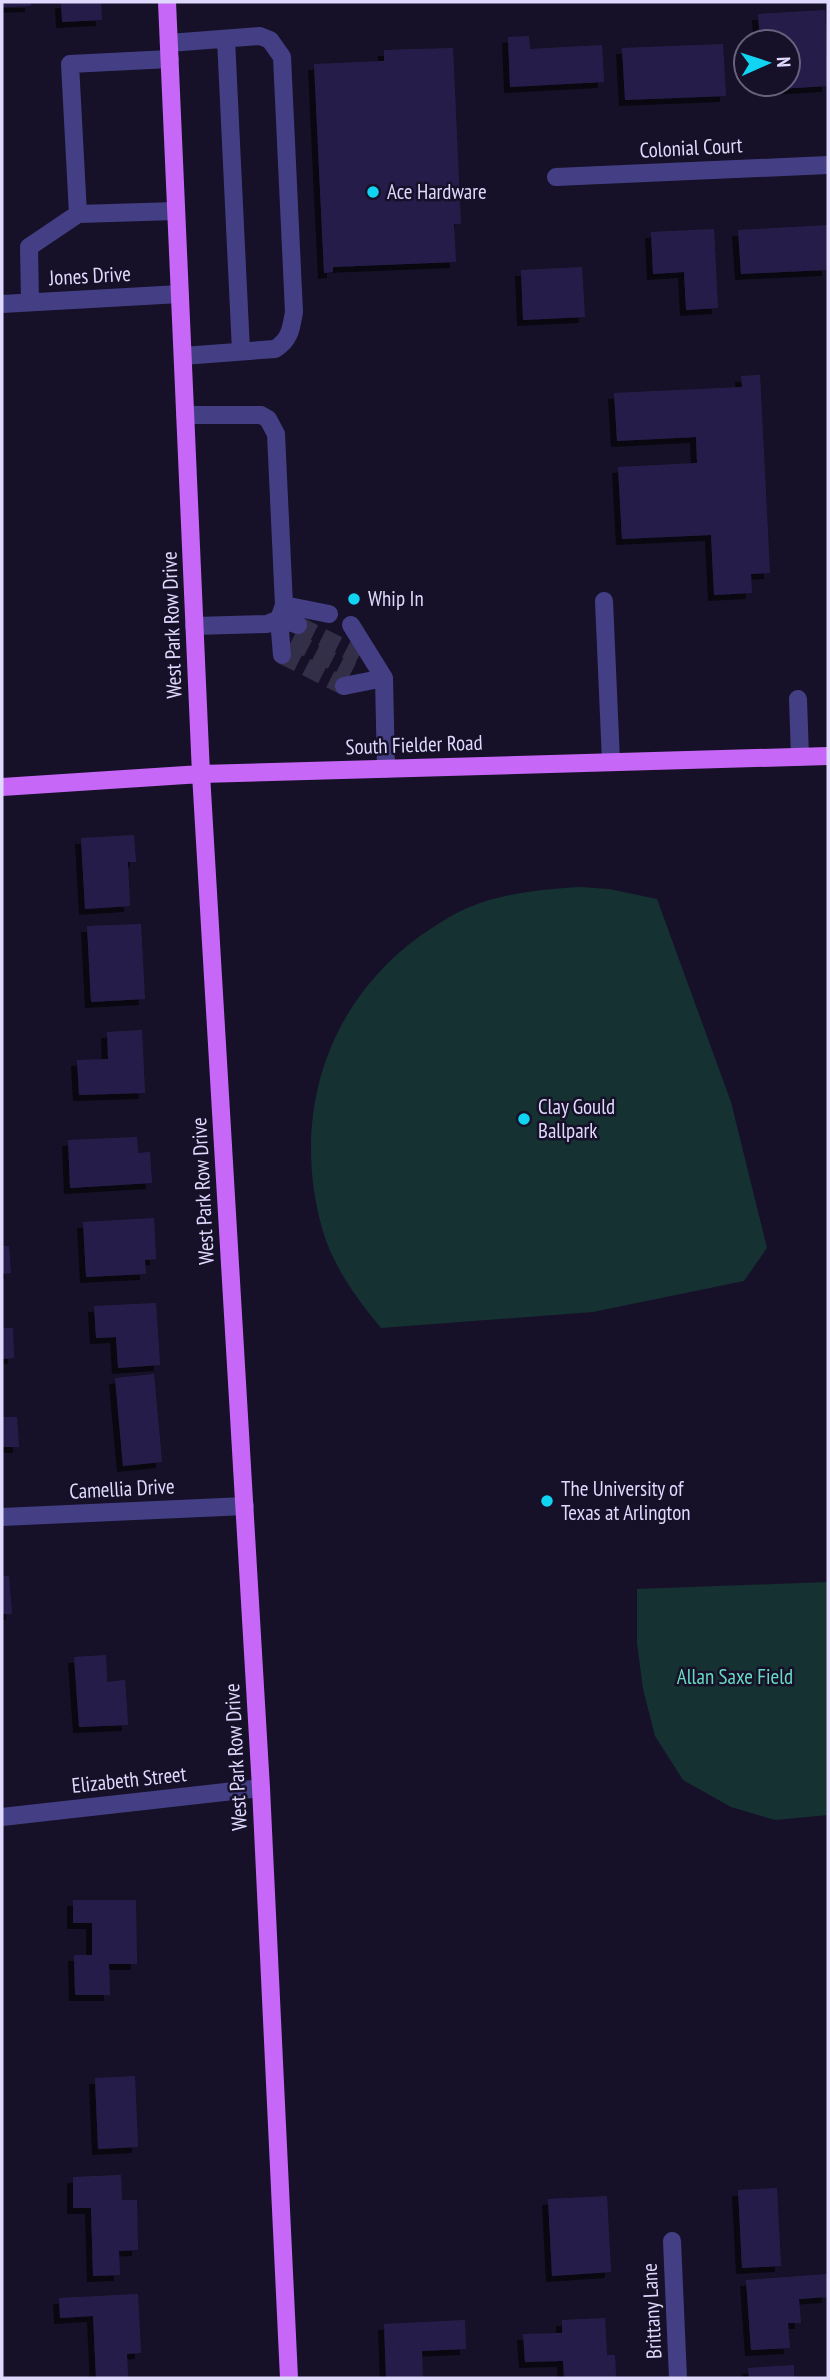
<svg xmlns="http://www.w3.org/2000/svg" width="830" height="2380" font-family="'PT Sans Narrow',sans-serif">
	<defs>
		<filter id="shadow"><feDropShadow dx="-6" dy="6" stdDeviation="0" flood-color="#0009"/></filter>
	</defs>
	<rect width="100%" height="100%" fill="#161128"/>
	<path fill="#153131" d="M 580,887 L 609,889 L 657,899 L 731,1102 L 767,1248 L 744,1281 L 593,1312 L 381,1328 C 357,1299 332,1265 322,1228 C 291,1116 326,1004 420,936 C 439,923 459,910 480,903 C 513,892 546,889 580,887 Z
		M 828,1582 L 828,1815 L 775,1820 L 731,1807 L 683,1780 L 655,1736 L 643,1689 L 637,1643 L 637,1589 Z"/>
	<path fill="#281e48" filter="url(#shadow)" d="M 2,2 L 31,2 L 31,6 L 2,7 Z
		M 61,2 L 101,2 L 102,20 L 62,22 Z
		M 825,10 L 828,86 L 762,90 L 762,84 L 788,84 L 788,42 L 760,42 L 758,14 Z
		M 529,36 L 530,49 L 602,45 L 604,82 L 510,87 L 508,37 Z
		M 723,44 L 726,96 L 625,100 L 622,48 Z
		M 453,48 L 461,224 L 454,224 L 456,262 L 333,267 L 333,272 L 324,273 L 314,64 L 384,61 L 384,50 Z
		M 828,225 L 828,270 L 741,274 L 738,230 Z
		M 714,229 L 718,308 L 686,310 L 684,272 L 653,274 L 651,232 Z
		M 582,267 L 585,317 L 523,320 L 521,270 Z
		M 760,375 L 770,573 L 751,574 L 752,593 L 714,595 L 711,535 L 622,539 L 618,467 L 697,463 L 696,437 L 617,441 L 614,393 L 742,387 L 741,376 Z
		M 134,835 L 136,862 L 128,862 L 130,906 L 85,909 L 81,838 Z
		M 141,924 L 145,999 L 91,1002 L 87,926 Z
		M 142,1030 L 145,1093 L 79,1095 L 77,1060 L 108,1059 L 107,1032 Z
		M 137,1137 L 138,1153 L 150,1152 L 152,1183 L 70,1188 L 68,1140 Z
		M 154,1218 L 156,1259 L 145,1260 L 146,1274 L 86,1277 L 83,1222 Z
		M 2,1246 L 9,1246 L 11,1273 L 2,1274 Z
		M 156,1303 L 160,1365 L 118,1368 L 116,1337 L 96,1338 L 94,1306 Z
		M 2,1328 L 13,1328 L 14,1358 L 2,1359 Z
		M 154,1374 L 162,1462 L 123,1466 L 115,1378 Z
		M 2,1417 L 17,1417 L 19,1447 L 2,1447 Z
		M 2,1576 L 9,1576 L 12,1614 L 2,1614 Z
		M 106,1655 L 107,1682 L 125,1680 L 128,1725 L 79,1727 L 74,1657 Z
		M 73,1900 L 136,1900 L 137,1964 L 109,1964 L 110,1995 L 75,1995 L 74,1955 L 92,1955 L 92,1923 L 73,1923 Z
		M 135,2076 L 138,2147 L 98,2149 L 95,2078 Z
		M 121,2175 L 122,2200 L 137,2200 L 138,2250 L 119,2251 L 120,2275 L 93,2276 L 91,2208 L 73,2208 L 73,2177 Z
		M 777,2188 L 781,2266 L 742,2268 L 738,2190 Z
		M 607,2196 L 611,2272 L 552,2276 L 548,2199 Z
		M 828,2274 L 828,2297 L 799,2299 L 801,2323 L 788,2323 L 790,2348 L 751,2350 L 746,2280 Z
		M 138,2294 L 141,2353 L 127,2354 L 128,2378 L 96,2378 L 93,2316 L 60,2318 L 59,2298 Z
		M 605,2318 L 607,2355 L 615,2355 L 616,2378 L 564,2378 L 563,2361 L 525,2362 L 523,2334 L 562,2333 L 562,2320 Z
		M 465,2320 L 466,2349 L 422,2351 L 423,2378 L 386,2378 L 384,2324 Z
		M 794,2365 L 794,2378 L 749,2378 L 748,2368 Z"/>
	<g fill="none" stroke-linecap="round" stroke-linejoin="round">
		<path stroke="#342f48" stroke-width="18" stroke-dasharray="18 9" stroke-linecap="butt" d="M 298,625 L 359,656
			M 292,640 L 352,671
			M 282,655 L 344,686"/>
		<path stroke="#443f84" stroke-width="18" d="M 226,39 L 241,351
			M 169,43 L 260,36 L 270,40 L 282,57 L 294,312 C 291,329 290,340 275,349 L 183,356
			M 170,59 L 70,64 L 78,214 L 176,211
			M 556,177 L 828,165
			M 30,302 L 29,247 L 78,214
			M 2,304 L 180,294
			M 185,415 L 261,415 L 268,419 L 276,434 L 284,605 L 279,619 L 267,624 L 194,626
			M 604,601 L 611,761
			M 284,605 L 329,614
			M 279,619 L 282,655
			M 279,619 L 298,625
			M 351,625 L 384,678 L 386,769
			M 344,686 L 384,678
			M 798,699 L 800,757
			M 2,1517 L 245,1506
			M 2,1817 L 261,1788
			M 672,2241 L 678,2378"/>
		<path stroke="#c767f7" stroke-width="18" d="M 167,2 L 201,774 L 261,1788 L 289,2378
			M 2,787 L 201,774 L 828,756"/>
	</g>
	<g fill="#11d3f2" stroke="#161128" stroke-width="2.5">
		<circle cx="373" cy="192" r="7"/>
		<circle cx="354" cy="599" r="7"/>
		<circle cx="524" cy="1119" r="7"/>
		<circle cx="547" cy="1501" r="7"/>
	</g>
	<g text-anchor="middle" stroke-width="5" stroke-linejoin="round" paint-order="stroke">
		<g font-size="21" fill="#dfdafd" stroke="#161128">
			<text transform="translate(691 148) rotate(-3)" y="7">Colonial Court</text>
			<text transform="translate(90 276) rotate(-3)" y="7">Jones Drive</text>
			<text transform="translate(172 625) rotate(-92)" y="7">West Park Row Drive</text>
			<text transform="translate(414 745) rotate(-2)" y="7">South Fielder Road</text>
			<text transform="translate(203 1191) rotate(-93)" y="7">West Park Row Drive</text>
			<text transform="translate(122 1489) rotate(-3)" y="7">Camellia Drive</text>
			<text transform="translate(236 1757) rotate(-93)" y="7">West Park Row Drive</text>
			<text transform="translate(129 1780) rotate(-6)" y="7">Elizabeth Street</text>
			<text transform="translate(652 2311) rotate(-93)" y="7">Brittany Lane</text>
		</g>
		<g font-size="21" fill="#dfdafd" stroke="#161128" text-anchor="start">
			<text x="387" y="199">Ace Hardware</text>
			<text x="368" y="606">Whip In</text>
			<text x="538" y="1114">Clay Gould<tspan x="538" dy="24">Ballpark</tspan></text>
			<text x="561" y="1496">The University of<tspan x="561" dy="24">Texas at Arlington</tspan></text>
		</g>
		<g font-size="21" fill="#69dac2" stroke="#161128">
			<text x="735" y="1684">Allan Saxe Field</text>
		</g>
	</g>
	<rect width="830" height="2380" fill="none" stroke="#dfdafd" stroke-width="7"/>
	<g transform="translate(767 63) rotate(87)"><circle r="33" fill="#161128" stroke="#66617d" stroke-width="2"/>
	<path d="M0-5L12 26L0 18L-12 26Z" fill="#11d3f2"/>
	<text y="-10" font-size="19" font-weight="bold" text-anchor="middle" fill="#dfdafd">N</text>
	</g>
</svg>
